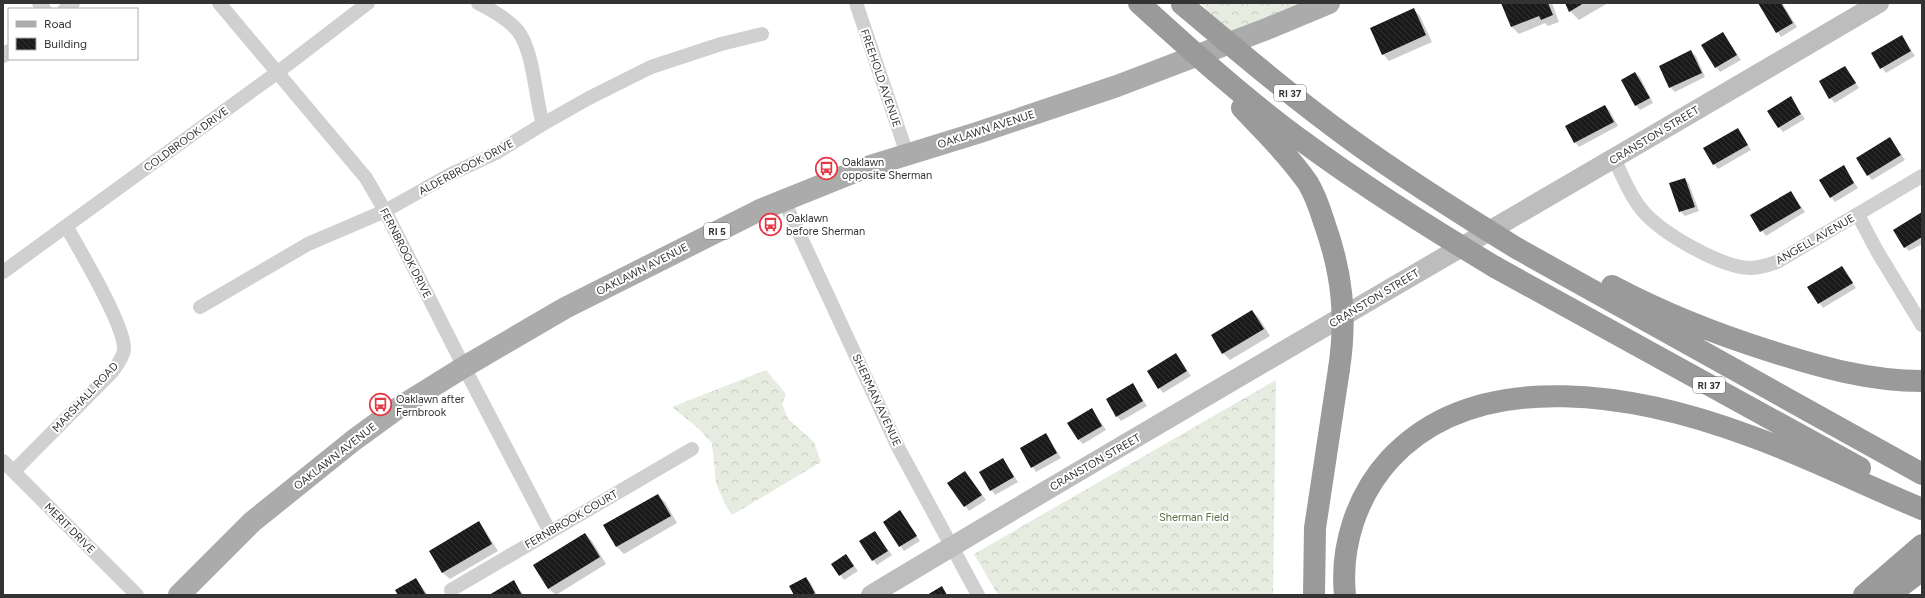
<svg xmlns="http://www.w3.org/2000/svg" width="1925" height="598" font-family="Figtree,sans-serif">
	<defs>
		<pattern id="forest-crowns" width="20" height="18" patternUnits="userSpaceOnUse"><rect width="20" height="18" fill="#e6ecdf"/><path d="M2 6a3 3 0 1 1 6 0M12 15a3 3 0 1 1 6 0" fill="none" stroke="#c6cbc0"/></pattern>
		<pattern id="building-back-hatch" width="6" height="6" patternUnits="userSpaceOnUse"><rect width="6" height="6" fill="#1a1a1a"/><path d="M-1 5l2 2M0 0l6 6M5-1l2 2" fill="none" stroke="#333"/></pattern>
	</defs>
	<rect width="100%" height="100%" fill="#fff"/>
	<path fill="url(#forest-crowns)" d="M 1201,3 L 1302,3 L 1242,38 L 1222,27 Z
		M 766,370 L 786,394 L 782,404 L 788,419 L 814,442 L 821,462 L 732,515 L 725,504 L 716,483 L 712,443 L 697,427 L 672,407 Z
		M 1276,380 L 1273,595 L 998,595 L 974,554 Z"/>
	<path fill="#0003" d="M 1502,3 L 1552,3 L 1559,22 L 1548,26 L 1545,23 L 1519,34 L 1512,27 Z
		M 1566,3 L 1608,3 L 1579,20 L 1570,11 Z
		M 1759,3 L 1782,3 L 1797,27 L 1781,37 Z
		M 1413,9 L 1420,16 L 1432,42 L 1389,61 L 1383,54 Z
		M 1723,33 L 1741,60 L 1720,72 L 1716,67 Z
		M 1901,36 L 1915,56 L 1886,73 L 1872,54 Z
		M 1691,52 L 1696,56 L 1705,77 L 1675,92 L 1670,87 Z
		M 1845,67 L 1859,88 L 1835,103 L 1830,98 Z
		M 1635,73 L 1640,77 L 1653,103 L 1640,110 L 1636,105 Z
		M 1790,98 L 1805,119 L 1783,132 L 1779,127 Z
		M 1605,106 L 1609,110 L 1618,126 L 1579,147 L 1575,142 Z
		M 1738,130 L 1751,150 L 1718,169 L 1714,164 Z
		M 1890,138 L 1905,160 L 1872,180 L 1868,175 Z
		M 1843,167 L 1858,188 L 1835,202 L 1831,197 Z
		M 1685,179 L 1689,184 L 1699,211 L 1685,216 L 1680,211 Z
		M 1791,192 L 1805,212 L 1766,236 L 1751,216 Z
		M 1922,213 L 1922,244 L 1909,251 L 1905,247 Z
		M 1842,267 L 1856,288 L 1823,308 L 1808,287 Z
		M 1252,311 L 1259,318 L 1270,336 L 1230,360 L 1223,353 Z
		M 1176,354 L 1191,376 L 1163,393 L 1148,372 Z
		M 1133,385 L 1147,406 L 1121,421 L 1117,416 Z
		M 1092,409 L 1106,430 L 1083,444 L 1078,439 Z
		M 1046,434 L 1061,458 L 1036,472 L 1021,448 Z
		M 1003,459 L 1018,482 L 995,495 L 980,473 Z
		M 965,472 L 986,500 L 969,511 L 949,483 Z
		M 658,495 L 665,502 L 677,523 L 624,554 L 617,547 L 605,525 Z
		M 900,512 L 920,541 L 904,551 L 884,522 Z
		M 479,523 L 485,530 L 498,551 L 450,579 L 443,573 Z
		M 875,532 L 892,555 L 877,565 L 873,560 Z
		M 585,534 L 592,541 L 606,564 L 556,595 L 549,589 L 535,566 Z
		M 846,555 L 858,571 L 844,580 L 832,564 Z
		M 805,578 L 810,582 L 817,595 L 795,595 Z
		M 416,579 L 428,595 L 399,595 Z
		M 513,582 L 524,595 L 491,595 Z"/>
	<path fill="url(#building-back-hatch)" d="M 1501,3 L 1548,3 L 1553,15 L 1541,20 L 1539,16 L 1511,27 Z
		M 1565,3 L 1584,3 L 1569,12 Z
		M 1758,3 L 1781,3 L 1793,23 L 1776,33 Z
		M 1414,8 L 1426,35 L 1382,55 L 1370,28 Z
		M 1723,32 L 1737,55 L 1715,68 L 1701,45 Z
		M 1902,35 L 1911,51 L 1880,69 L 1871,53 Z
		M 1691,50 L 1702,73 L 1669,88 L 1659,66 Z
		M 1845,66 L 1856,83 L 1829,99 L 1819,81 Z
		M 1635,72 L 1650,98 L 1635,106 L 1621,80 Z
		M 1791,96 L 1801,114 L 1778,128 L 1767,111 Z
		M 1605,105 L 1614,122 L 1574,143 L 1565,126 Z
		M 1738,128 L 1748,145 L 1713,165 L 1703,148 Z
		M 1890,137 L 1901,155 L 1867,176 L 1856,158 Z
		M 1844,165 L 1854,183 L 1830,198 L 1819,180 Z
		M 1685,178 L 1695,207 L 1679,212 L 1669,183 Z
		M 1791,191 L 1801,208 L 1760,232 L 1750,215 Z
		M 1922,212 L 1922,237 L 1904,248 L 1893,230 Z
		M 1842,266 L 1853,283 L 1818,304 L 1807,287 Z
		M 1252,310 L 1264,329 L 1222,354 L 1211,335 Z
		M 1176,353 L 1187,371 L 1158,389 L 1147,371 Z
		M 1133,383 L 1143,401 L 1116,417 L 1106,399 Z
		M 1092,408 L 1102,426 L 1078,440 L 1067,423 Z
		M 1046,433 L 1057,453 L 1031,468 L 1020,448 Z
		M 1003,458 L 1014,477 L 990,491 L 979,472 Z
		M 965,471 L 982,495 L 964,507 L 947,483 Z
		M 658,494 L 671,516 L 616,547 L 603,525 Z
		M 900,510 L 917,536 L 899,547 L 883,522 Z
		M 479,521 L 492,544 L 442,573 L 429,551 Z
		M 875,531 L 888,551 L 872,561 L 859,541 Z
		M 585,533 L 600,557 L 548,589 L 533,565 Z
		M 846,554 L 854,566 L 839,576 L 831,564 Z
		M 806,577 L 815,593 L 812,595 L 794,595 L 789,586 Z
		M 416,578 L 426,595 L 398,595 L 395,590 Z
		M 514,580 L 522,595 L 489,595 Z
		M 942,586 L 947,595 L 927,595 Z"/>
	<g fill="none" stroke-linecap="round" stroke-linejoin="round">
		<path stroke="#d0d0d0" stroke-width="14" d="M 39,3 L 44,9
			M 219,3 L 366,178 L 385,211 L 464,367 L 550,532
			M 478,3 C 492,10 508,19 518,31 C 534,52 535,98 543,124
			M 856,3 L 907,154
			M 65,9 L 73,3
			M 3,56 L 9,51
			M 1614,159 C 1623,176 1629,195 1642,210 C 1661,233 1720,267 1750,268 C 1760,268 1768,265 1777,262 L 1922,176
			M 784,201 L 899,449 L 978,595
			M 1858,215 L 1877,251 L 1922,325
			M 3,272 L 278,72 L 368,3
			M 200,307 L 308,244 L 385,211 L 449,175 L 496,153 L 543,124 L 589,98 L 651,67 L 721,44 L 762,34
			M 3,461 L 137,595
			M 14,471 L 112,372 C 117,365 123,358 124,350 C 126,327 79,249 66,226
			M 451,590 L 692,449"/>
		<path stroke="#bdbdbd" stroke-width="20" d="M 871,595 C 1205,394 1543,201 1879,3"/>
		<path stroke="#ababab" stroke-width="22" d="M 179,595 L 252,522 L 354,440 L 398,408 L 464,367 L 565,308 L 760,210 L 867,167 L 977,133 L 1117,86 L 1269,28 L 1329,3"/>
		<path stroke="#9a9a9a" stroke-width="22" d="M 1518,249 L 1922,474
			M 1495,267 L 1860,468
			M 1612,286 C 1663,313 1716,334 1770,351 C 1820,367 1869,381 1922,381
			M 1314,595 L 1315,528 L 1339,369
			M 1345,595 C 1340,546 1357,495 1390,459 C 1480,362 1644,396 1753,437 C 1811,458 1866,486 1922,509
			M 1864,595 L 1922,545
			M 1889,595 L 1922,570"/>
		<path stroke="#9a9a9a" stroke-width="22" d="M 1139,3 C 1193,52 1247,101 1305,143 C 1366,188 1430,228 1495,267
			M 1182,4 C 1237,50 1292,97 1350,139 C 1404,178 1461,214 1518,249
			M 1242,108 C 1265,132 1289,156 1308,183 C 1315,195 1320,209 1324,222 C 1342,272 1347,316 1339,369"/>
	</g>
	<defs>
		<symbol id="bus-ring" viewBox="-11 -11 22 22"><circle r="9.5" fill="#fff" stroke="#e63946" stroke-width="1.5"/><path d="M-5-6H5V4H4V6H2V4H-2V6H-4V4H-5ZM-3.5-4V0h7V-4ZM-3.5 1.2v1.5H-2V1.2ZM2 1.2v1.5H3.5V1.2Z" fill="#e63946"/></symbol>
	</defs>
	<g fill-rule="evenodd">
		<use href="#bus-ring" x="814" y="156" width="25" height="25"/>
		<use href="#bus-ring" x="758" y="212" width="25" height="25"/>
		<use href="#bus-ring" x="368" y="392" width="25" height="25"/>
	</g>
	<g text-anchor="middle" stroke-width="4" stroke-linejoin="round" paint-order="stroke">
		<g fill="#fff" stroke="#707070" stroke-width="1">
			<rect x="1274" y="85" width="32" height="16" rx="3"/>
			<rect x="704" y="223" width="26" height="16" rx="3"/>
			<rect x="1693" y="377" width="32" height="16" rx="3"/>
		</g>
		<g font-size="10" font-weight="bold" fill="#333">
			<text x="1290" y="97">RI 37</text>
			<text x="717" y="235">RI 5</text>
			<text x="1709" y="389">RI 37</text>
		</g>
		<g font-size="11" fill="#333" stroke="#fff">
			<text transform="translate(881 78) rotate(71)" y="4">FREEHOLD AVENUE</text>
			<text transform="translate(986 129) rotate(-18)" y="4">OAKLAWN AVENUE</text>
			<text transform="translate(1654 135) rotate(-31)" y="4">CRANSTON STREET</text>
			<text transform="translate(186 139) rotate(-36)" y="4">COLDBROOK DRIVE</text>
			<text transform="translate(466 167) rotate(-28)" y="4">ALDERBROOK DRIVE</text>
			<text transform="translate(1815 239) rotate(-30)" y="4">ANGELL AVENUE</text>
			<text transform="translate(406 253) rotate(63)" y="4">FERNBROOK DRIVE</text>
			<text transform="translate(642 269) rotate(-27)" y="4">OAKLAWN AVENUE</text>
			<text transform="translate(1374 298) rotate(-31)" y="4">CRANSTON STREET</text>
			<text transform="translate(85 397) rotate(-47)" y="4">MARSHALL ROAD</text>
			<text transform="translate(877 400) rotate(65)" y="4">SHERMAN AVENUE</text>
			<text transform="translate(335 456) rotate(-38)" y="4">OAKLAWN AVENUE</text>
			<text transform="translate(1095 462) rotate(-30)" y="4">CRANSTON STREET</text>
			<text transform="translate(571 519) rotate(-30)" y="4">FERNBROOK COURT</text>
			<text transform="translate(70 528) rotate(45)" y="4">MERIT DRIVE</text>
		</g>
		<g font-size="11" fill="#333" stroke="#fff" text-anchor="start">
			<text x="842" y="166">Oaklawn<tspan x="842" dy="13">opposite Sherman</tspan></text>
			<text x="786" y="222">Oaklawn<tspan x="786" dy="13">before Sherman</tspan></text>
			<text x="396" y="403">Oaklawn after<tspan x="396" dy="13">Fernbrook</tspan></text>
		</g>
		<g font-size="11" fill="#56703f" stroke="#fff">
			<text x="1194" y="521">Sherman Field</text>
		</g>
	</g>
	<rect width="1925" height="598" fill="none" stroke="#333333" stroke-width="8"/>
	<rect x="8" y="8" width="130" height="52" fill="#ffffff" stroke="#adadad"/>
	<rect x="16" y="21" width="20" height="6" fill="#ababab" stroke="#adadad"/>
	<text x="44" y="28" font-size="12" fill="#333333">Road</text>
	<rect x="16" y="38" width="20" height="12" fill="url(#building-back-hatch)" stroke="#adadad"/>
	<text x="44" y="48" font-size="12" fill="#333333">Building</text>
</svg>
